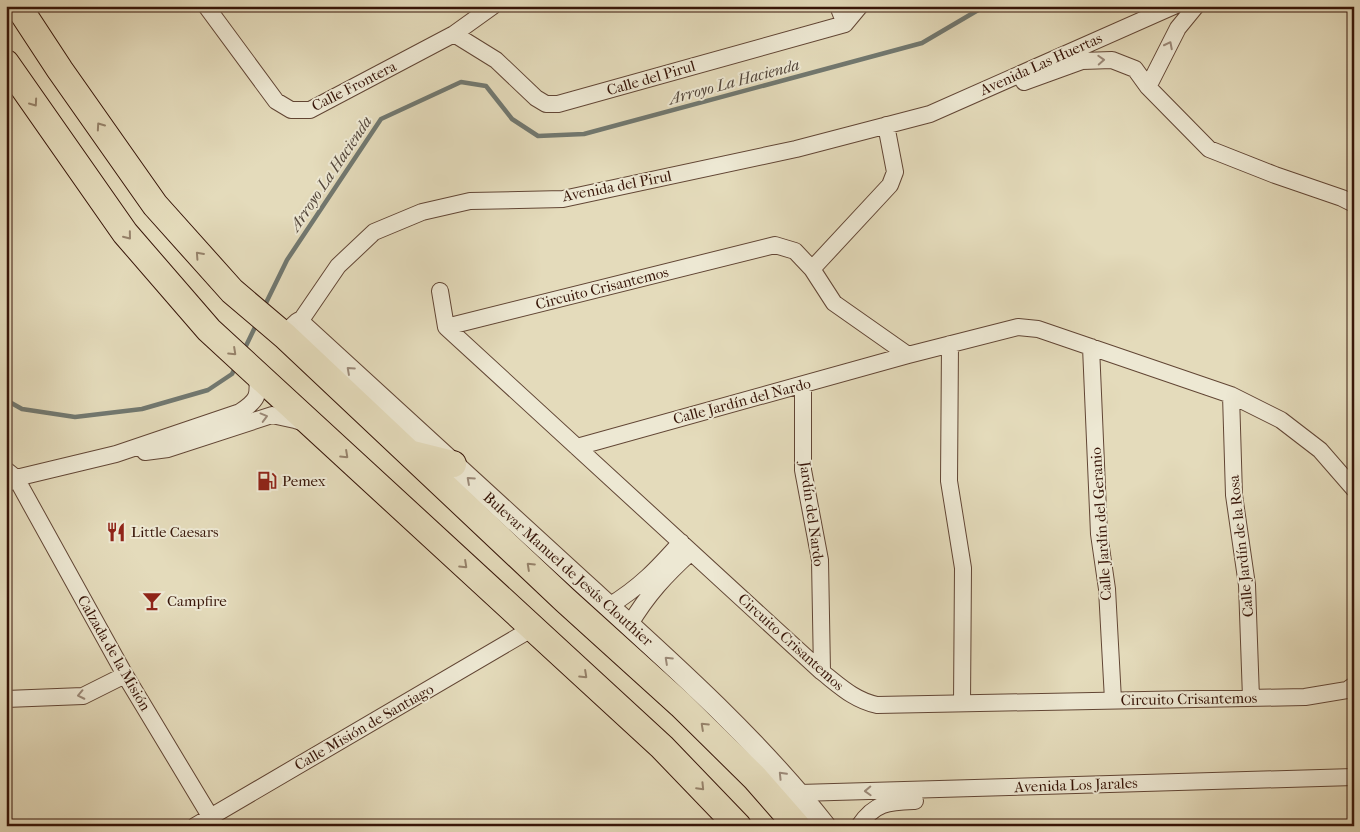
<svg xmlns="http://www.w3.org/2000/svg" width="1360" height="832" font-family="'IM FELL French Canon',serif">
	<rect width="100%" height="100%" fill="#e4dbbb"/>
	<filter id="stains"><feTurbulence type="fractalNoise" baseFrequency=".004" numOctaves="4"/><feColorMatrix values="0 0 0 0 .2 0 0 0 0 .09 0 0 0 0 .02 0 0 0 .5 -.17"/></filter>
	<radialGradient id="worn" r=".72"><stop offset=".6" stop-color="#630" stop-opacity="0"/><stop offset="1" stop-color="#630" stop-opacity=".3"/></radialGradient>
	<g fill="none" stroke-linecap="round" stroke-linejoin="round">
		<path stroke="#717870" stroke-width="4.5" d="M 264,307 L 287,260 L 381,119 L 461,82 L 486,86 L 512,119 L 538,136 L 584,134 L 922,43 L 985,6
			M 244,350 L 257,323
			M 6,400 L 22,409 L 75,417 L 142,409 L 208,390 L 232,374 L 236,366"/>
		<defs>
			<path id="minor" d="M 206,6 L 276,101 L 291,110 L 310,110 L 454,34 L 493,6
				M 838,6 L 845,24
				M 454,34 L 496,60 L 536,98 L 546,104 L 558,104 L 845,24 L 860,6
				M 1024,82 L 1082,61 L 1112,60 L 1135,69 L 1148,87 L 1209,149 L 1275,175 L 1342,198 L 1354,204
				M 1148,87 L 1178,28 L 1196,6
				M 812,269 L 890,185 L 895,172 L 886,125
				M 440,291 L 446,327 L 822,672 C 840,686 854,700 877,705 L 1305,697 L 1347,690 L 1354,685
				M 299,323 L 338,266 L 374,232 L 422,212 L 470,201 L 563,199 L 796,149 L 930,114 L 1174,6
				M 446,327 L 775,245 L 795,251 L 812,269 L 834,303 L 908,355
				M 950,344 L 949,481 L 963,568 L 962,703
				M 1091,347 L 1099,534 L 1107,589 L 1113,700
				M 803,385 L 803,470 L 820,560 L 822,672
				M 1231,395 L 1234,495 L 1247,585 L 1251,698
				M 577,447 L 908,355 L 1018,327 L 1038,329 L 1231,395 L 1281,420 L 1320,450 L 1354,489
				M 145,452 L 168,449 L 272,415 L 295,420 L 304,423
				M 6,470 L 16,478 L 125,675 L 216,826
				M 8,483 L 16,478 L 116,454 L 240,412 C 258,400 259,396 257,375
				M 609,606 C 640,587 657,569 681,542
				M 630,624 C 648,594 665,576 691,552
				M 6,699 L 83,696 L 125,675
				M 799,793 L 1354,777
				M 195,826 L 533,628
				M 859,826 C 875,802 889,802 915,801"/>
			<path id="tertiary" d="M 285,336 L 299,323 C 393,410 488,496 583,583 C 668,660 754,736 825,826"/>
			<path id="primary" d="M 18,6 L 60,70 L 155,205 L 232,291 L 285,336 L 565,600 L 681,705 L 755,778 L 797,826
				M 6,63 L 125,233 L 209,330 L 662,747 L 738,826
				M 413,454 L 453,464"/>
		</defs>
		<use href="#minor" stroke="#624635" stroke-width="18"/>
		<use href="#tertiary" stroke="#624635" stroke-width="23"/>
		<use href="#primary" stroke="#371508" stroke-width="28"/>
		<use href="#minor" stroke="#ede8d3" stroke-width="16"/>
		<use href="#tertiary" stroke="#ede8d3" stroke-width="21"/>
		<use href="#primary" stroke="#e4dbbb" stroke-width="26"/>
	</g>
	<defs><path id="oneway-chevron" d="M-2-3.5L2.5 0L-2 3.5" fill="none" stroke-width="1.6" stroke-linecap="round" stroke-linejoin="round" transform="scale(1.25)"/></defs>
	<g stroke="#9b8978">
		<use href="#oneway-chevron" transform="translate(1169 45) rotate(-63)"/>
		<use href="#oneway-chevron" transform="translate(1101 60) rotate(-3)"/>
		<use href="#oneway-chevron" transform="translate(350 370) rotate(-138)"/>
		<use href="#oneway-chevron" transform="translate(264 417) rotate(-15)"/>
		<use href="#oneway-chevron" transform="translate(470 480) rotate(-138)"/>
		<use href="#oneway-chevron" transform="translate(668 660) rotate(-137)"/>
		<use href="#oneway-chevron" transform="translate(81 695) rotate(168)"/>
		<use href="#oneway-chevron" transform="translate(782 775) rotate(-134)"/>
		<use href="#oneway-chevron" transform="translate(868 791) rotate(178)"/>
	</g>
	<g stroke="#96826a">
		<use href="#oneway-chevron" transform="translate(34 103) rotate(55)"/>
		<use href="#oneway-chevron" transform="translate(100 126) rotate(-125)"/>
		<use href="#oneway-chevron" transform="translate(128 236) rotate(51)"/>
		<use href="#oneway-chevron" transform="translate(199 255) rotate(-132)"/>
		<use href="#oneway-chevron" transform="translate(233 352) rotate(43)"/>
		<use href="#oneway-chevron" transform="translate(345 455) rotate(43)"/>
		<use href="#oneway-chevron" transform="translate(464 565) rotate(43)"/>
		<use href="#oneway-chevron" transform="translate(530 566) rotate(-137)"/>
		<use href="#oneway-chevron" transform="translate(584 675) rotate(43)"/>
		<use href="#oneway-chevron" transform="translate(704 726) rotate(-137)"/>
		<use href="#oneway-chevron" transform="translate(701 787) rotate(46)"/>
	</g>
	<defs>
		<symbol id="fuel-bare" viewBox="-9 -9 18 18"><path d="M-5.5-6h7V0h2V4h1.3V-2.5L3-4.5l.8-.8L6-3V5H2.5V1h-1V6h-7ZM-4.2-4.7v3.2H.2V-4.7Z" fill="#8f2418" stroke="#ede8d3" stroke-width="2.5" paint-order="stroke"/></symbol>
		<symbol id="restaurant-bare" viewBox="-9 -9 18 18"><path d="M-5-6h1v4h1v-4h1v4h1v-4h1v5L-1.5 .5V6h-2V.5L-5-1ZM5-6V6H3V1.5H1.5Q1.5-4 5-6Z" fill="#8f2418" stroke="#ede8d3" stroke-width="2.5" paint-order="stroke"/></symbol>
		<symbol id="bar-bare" viewBox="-9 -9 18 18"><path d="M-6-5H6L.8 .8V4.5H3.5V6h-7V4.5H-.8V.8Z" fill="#8f2418" stroke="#ede8d3" stroke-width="2.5" paint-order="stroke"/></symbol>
	</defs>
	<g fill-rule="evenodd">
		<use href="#fuel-bare" x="253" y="467" width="28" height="28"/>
		<use href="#restaurant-bare" x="102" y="518" width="28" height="28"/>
		<use href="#bar-bare" x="138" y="587" width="28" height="28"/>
	</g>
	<g text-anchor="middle" stroke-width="4" stroke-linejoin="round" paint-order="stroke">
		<g font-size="15" fill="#371508" stroke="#ede8d3">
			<text transform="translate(1041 64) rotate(-24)" y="5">Avenida Las Huertas</text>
			<text transform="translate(651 78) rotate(-16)" y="5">Calle del Pirul</text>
			<text transform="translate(354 86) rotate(-27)" y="5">Calle Frontera</text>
			<text transform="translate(617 186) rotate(-11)" y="5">Avenida del Pirul</text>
			<text transform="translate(602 288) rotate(-14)" y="5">Circuito Crisantemos</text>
			<text transform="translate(742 401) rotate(-15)" y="5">Calle Jardín del Nardo</text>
			<text transform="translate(812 514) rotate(82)" y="5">Jardín del Nardo</text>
			<text transform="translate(1101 524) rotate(-94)" y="5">Calle Jardín del Geranio</text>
			<text transform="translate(1241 546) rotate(-96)" y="5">Calle Jardín de la Rosa</text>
			<text transform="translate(568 569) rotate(42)" y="5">Bulevar Manuel de Jesús Clouthier</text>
			<text transform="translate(791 642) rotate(42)" y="5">Circuito Crisantemos</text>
			<text transform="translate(114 653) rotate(60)" y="5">Calzada de la Misión</text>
			<text transform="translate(1189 699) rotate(-1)" y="5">Circuito Crisantemos</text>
			<text transform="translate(364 727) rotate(-30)" y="5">Calle Misión de Santiago</text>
			<text transform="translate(1076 785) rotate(-2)" y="5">Avenida Los Jarales</text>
		</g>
		<g font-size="15" fill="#371508" stroke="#ede8d3" text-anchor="start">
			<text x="282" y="486">Pemex</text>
			<text x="131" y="537">Little Caesars</text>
			<text x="167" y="606">Campfire</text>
		</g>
		<g font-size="16" font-style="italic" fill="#54473c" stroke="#ede8d3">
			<text transform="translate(734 81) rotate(-15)" y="6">Arroyo La Hacienda</text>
			<text transform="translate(330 173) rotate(-56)" y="6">Arroyo La Hacienda</text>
		</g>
	</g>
	<rect width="1360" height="832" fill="none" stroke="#e4dbbb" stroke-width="25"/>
	<rect x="8" y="8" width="1345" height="817" fill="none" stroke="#371508" stroke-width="2.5"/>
	<rect x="12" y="12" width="1335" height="807" fill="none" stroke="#371508"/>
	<rect width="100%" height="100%" filter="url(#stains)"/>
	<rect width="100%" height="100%" fill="url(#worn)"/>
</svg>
